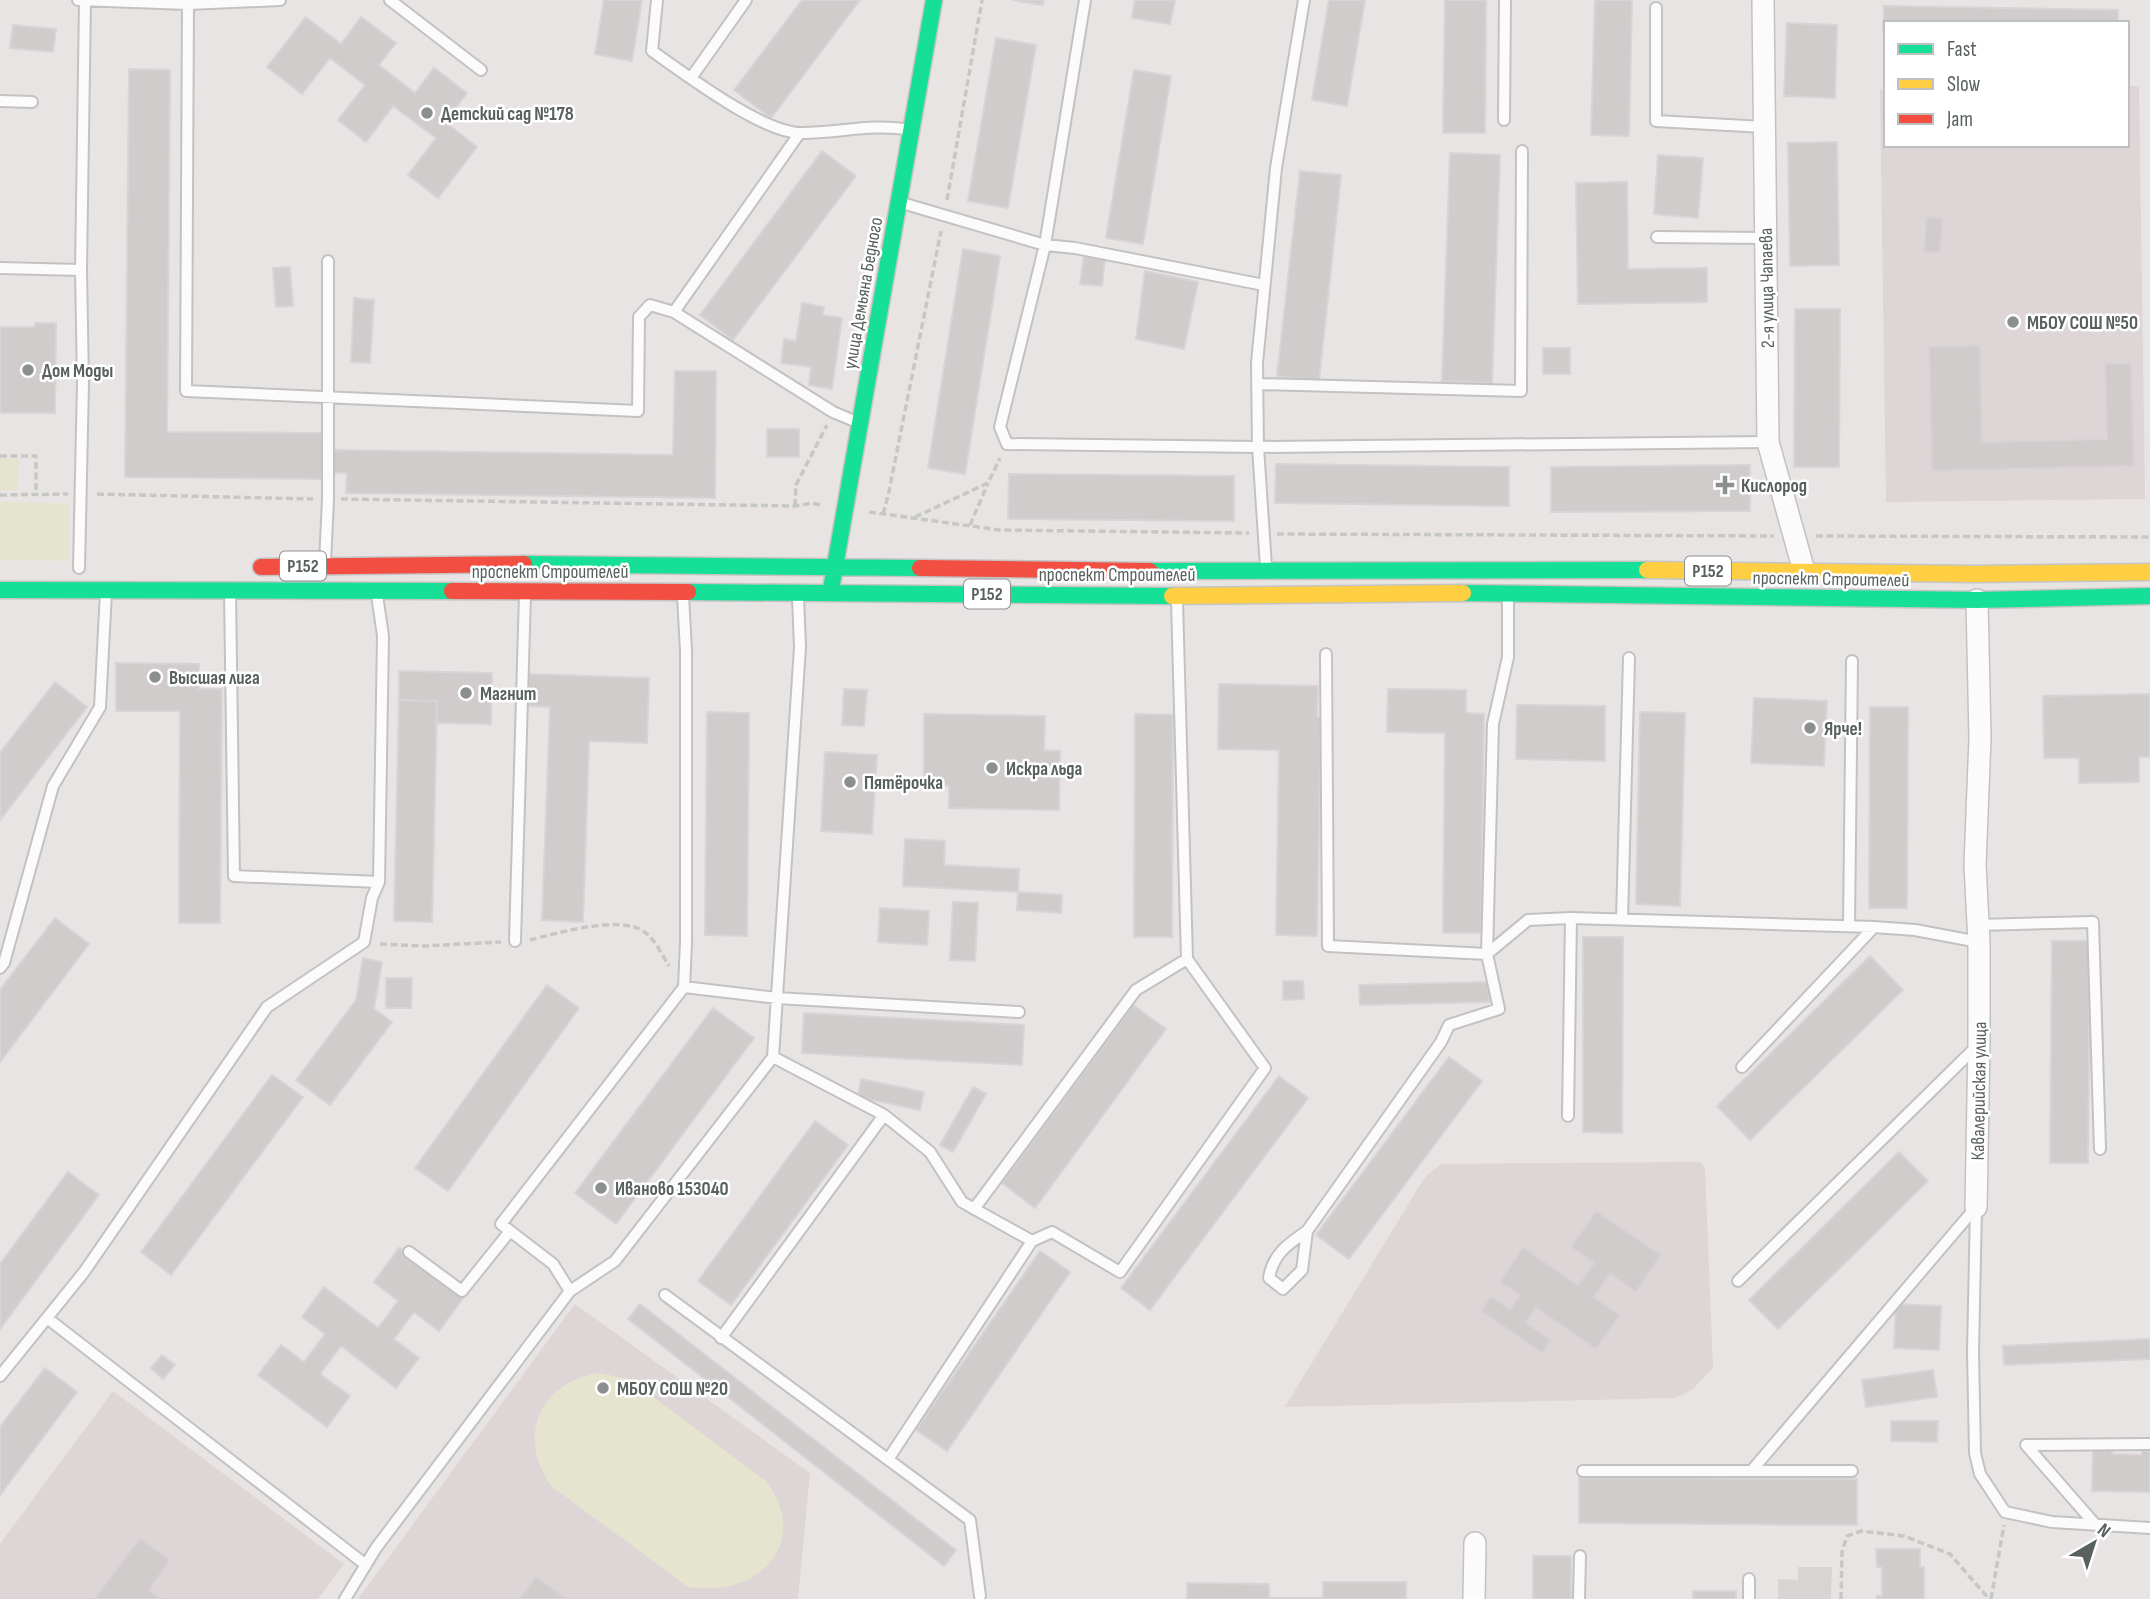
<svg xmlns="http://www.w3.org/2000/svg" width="2150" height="1599" font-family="'Sofia Sans Condensed',sans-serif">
	<rect width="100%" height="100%" fill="#e9e4e4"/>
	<path fill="#d9d4d4" d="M 1798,1567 L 1832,1567 L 1831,1599 L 1778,1599 L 1778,1579 L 1798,1580 Z"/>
	<path fill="#ddd5d6" d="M 2127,86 L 2139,86 L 2145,499 L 1886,502 L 1880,89 L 1886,89 L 1886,145 L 2127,145 Z
		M 1700,1162 L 1705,1168 L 1713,1368 L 1692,1390 L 1675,1398 L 1285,1407 L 1420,1185 L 1428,1174 L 1442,1164 Z
		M 575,1304 L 810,1473 L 798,1599 L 358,1599 Z
		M 113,1391 L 344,1564 L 318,1599 L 0,1599 L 0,1544 Z"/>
	<path fill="#e4e4cf" d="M 0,459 L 19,459 L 17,491 L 0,490 Z
		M 0,502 L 70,503 L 70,561 L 0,560 Z
		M 599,1373 L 629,1379 L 766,1481 C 812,1541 760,1599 688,1587 L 551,1486 C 516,1436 540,1382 599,1373 Z"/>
	<path fill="#d0cccc" stroke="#d8d3d4" stroke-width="2" d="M 604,0 L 642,0 L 632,61 L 595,54 Z
		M 802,0 L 860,0 L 771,118 L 734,90 Z
		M 1012,0 L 1044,0 L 1043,5 Z
		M 1135,0 L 1175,0 L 1170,24 L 1132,18 Z
		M 1329,0 L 1365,0 L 1347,106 L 1312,100 Z
		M 1445,0 L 1486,0 L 1485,133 L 1443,133 Z
		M 1595,0 L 1632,0 L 1629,136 L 1591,135 Z
		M 1884,6 L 2118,10 L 2118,23 L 1886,23 L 1886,33 L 1883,32 Z
		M 306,17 L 341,44 L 361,17 L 396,43 L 379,65 L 415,93 L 434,68 L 467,93 L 445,122 L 477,147 L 438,198 L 408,175 L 436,138 L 393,106 L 366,142 L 338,120 L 365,85 L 330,58 L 302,94 L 267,67 Z
		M 1787,23 L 1837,25 L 1835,98 L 1784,96 Z
		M 13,25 L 56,29 L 53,52 L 10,48 Z
		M 996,38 L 1036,45 L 1008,208 L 968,201 Z
		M 129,69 L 170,70 L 167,432 L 327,433 L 327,479 L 125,477 Z
		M 1134,70 L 1171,76 L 1143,244 L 1106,238 Z
		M 1837,142 L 1839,265 L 1790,266 L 1788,143 Z
		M 822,151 L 856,176 L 733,340 L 700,315 Z
		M 1450,153 L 1500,155 L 1492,383 L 1442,381 Z
		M 1658,155 L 1703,158 L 1698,218 L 1654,214 Z
		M 1300,171 L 1341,175 L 1319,381 L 1277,376 Z
		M 1627,182 L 1628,269 L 1707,268 L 1707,302 L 1578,304 L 1576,183 Z
		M 1926,217 L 1943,218 L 1940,253 L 1924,252 Z
		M 963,249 L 1000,256 L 965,474 L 928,468 Z
		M 1084,256 L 1105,259 L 1102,286 L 1080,284 Z
		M 290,267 L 293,306 L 276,307 L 273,268 Z
		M 1145,271 L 1198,282 L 1184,349 L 1136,339 Z
		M 354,298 L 374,300 L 370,363 L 351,362 Z
		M 802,303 L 824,307 L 823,315 L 842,318 L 832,389 L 809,385 L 811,367 L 781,363 L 784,339 L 796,341 Z
		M 1795,309 L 1840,309 L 1839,467 L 1794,467 Z
		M 35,323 L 56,323 L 55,413 L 0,413 L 0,327 L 35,327 Z
		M 1980,345 L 1982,442 L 2107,439 L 2105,363 L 2131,363 L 2134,466 L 1932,471 L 1929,347 Z
		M 1543,348 L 1570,348 L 1570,374 L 1543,374 Z
		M 675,371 L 716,371 L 715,498 L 346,493 L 347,473 L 333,473 L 333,450 L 673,455 Z
		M 767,429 L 799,429 L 799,457 L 767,457 Z
		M 1276,464 L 1509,467 L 1509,506 L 1275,503 Z
		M 1750,465 L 1750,511 L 1551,512 L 1551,467 Z
		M 1009,474 L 1234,476 L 1234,521 L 1008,519 Z
		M 116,663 L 199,664 L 199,689 L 222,689 L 220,923 L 179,923 L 180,711 L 116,711 Z
		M 399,671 L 492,673 L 491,724 L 436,723 L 437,701 L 399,700 Z
		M 529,674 L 649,678 L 647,743 L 589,741 L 583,922 L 542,920 L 550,707 L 528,706 Z
		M 55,682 L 87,707 L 0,820 L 0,753 Z
		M 1219,684 L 1318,686 L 1317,717 L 1321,717 L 1317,936 L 1276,935 L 1279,750 L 1218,749 Z
		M 844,689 L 867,690 L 864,726 L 842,725 Z
		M 1388,689 L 1466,690 L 1466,713 L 1484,714 L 1481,933 L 1443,933 L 1445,733 L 1387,732 Z
		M 2150,694 L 2150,757 L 2139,757 L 2139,782 L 2079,783 L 2079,758 L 2044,758 L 2043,696 Z
		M 1754,698 L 1827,701 L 1824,766 L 1751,763 Z
		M 399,700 L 437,701 L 432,922 L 394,921 Z
		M 1517,705 L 1605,706 L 1605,761 L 1516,759 Z
		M 1870,707 L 1908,707 L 1907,908 L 1869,908 Z
		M 707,712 L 749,713 L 747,936 L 705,935 Z
		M 1640,712 L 1685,713 L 1680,906 L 1636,904 Z
		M 924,714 L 1045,716 L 1044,750 L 1060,751 L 1059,810 L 949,808 L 949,786 L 924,786 Z
		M 1135,714 L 1173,715 L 1172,937 L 1134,937 Z
		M 825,752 L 877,755 L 872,834 L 821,831 Z
		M 905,839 L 945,841 L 944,865 L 1019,869 L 1018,892 L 903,886 Z
		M 1018,892 L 1062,895 L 1061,913 L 1017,910 Z
		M 953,902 L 978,903 L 975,961 L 950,960 Z
		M 880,908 L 929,911 L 927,945 L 878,942 Z
		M 55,918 L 89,944 L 0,1062 L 0,990 Z
		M 1583,937 L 1623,937 L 1622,1133 L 1583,1132 Z
		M 2052,941 L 2090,941 L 2088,1163 L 2050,1163 Z
		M 1870,956 L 1903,990 L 1750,1140 L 1717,1106 Z
		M 363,958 L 382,962 L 374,1009 L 392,1022 L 330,1105 L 296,1080 L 356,1000 Z
		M 386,978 L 412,978 L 411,1008 L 386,1008 Z
		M 1283,981 L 1303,981 L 1304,999 L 1283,1000 Z
		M 1488,982 L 1489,1002 L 1360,1005 L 1359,985 Z
		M 547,985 L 579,1008 L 448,1191 L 415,1168 Z
		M 1133,1005 L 1166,1029 L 1035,1208 L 1002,1183 Z
		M 713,1008 L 754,1038 L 616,1224 L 575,1193 Z
		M 804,1013 L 1024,1025 L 1022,1065 L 802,1053 Z
		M 1449,1057 L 1482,1081 L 1349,1259 L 1316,1235 Z
		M 272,1075 L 303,1097 L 171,1275 L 141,1252 Z
		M 1279,1076 L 1308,1098 L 1150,1310 L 1121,1288 Z
		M 861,1079 L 924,1092 L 920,1110 L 858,1097 Z
		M 973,1087 L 986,1094 L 953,1152 L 940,1145 Z
		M 815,1121 L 848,1145 L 731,1305 L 698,1281 Z
		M 1899,1152 L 1928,1181 L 1778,1329 L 1749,1300 Z
		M 68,1172 L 99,1195 L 0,1329 L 0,1264 Z
		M 1596,1211 L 1661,1255 L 1636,1292 L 1610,1274 L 1594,1297 L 1620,1315 L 1596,1349 L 1536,1308 L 1526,1323 L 1551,1340 L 1542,1353 L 1481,1311 L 1491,1296 L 1510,1309 L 1520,1295 L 1500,1282 L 1523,1247 L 1578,1285 L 1594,1263 L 1571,1247 Z
		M 399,1248 L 464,1297 L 439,1331 L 414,1312 L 394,1339 L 419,1358 L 396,1388 L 341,1346 L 320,1374 L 350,1396 L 327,1427 L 258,1375 L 281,1345 L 304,1362 L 325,1334 L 302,1317 L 324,1287 L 378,1328 L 398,1301 L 374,1282 Z
		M 1040,1251 L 1070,1272 L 947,1451 L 916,1430 Z
		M 640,1304 L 956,1550 L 944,1566 L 628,1319 Z
		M 1896,1304 L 1941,1306 L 1939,1350 L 1894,1348 Z
		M 2150,1339 L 2150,1359 L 2004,1365 L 2003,1346 Z
		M 162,1355 L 175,1365 L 163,1379 L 151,1368 Z
		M 45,1368 L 77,1392 L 0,1495 L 0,1427 Z
		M 1933,1370 L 1937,1397 L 1866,1407 L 1862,1380 Z
		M 1891,1421 L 1938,1421 L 1937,1442 L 1891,1441 Z
		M 2093,1449 L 2112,1450 L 2112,1454 L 2142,1455 L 2142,1450 L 2150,1451 L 2150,1492 L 2092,1491 Z
		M 1579,1478 L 1857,1479 L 1857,1525 L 1579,1523 Z
		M 140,1538 L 170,1560 L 149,1590 L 162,1599 L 94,1599 Z
		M 1876,1549 L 1920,1549 L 1920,1567 L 1924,1567 L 1924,1599 L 1877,1599 L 1877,1596 L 1882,1596 L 1882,1567 L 1877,1567 Z
		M 1533,1556 L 1571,1556 L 1571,1599 L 1533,1599 Z
		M 536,1576 L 567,1599 L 519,1599 Z
		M 1323,1582 L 1406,1582 L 1406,1599 L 1187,1599 L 1187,1583 L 1269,1584 L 1269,1598 L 1323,1598 Z
		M 1693,1591 L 1736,1591 L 1736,1599 L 1693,1599 Z"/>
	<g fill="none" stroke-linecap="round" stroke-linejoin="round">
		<defs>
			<path id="lane" d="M 78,0 L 188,4 L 186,391 L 638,411 L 639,317 L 650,305 L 674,312
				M 390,0 L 481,70
				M 657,0 L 652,51 C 685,74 764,134 802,133 C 838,133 874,123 910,130
				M 1085,0 L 1045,245 L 1000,427 L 1007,444 L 1258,447 L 1768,442
				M 188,4 L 280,0
				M 1656,8 L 1656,121 L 1764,127
				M 691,78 L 746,0
				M 0,101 L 32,102
				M 1504,120 L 1505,0
				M 799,134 L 674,312 L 833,412 L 857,422
				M 902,203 L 1045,245 L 1075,248 L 1264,285
				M 1657,237 L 1766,238
				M 0,268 L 81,270
				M 1257,384 L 1521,391 L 1522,151
				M 325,563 L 328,499 L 328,261
				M 1266,567 L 1258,447 L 1257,363 L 1276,168 L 1304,0
				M 79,568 L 83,383 L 81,270 L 85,1
				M 230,592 L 234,876 L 379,882
				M 683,596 L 686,651 L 686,942 L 684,987
				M 1177,601 L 1187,959
				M 1326,654 L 1328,946 L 1487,954 L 1528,920 L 1571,918 L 1874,927 L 1915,930 L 1979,942
				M 1622,919 L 1629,658
				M 1978,925 L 2093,922 L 2100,1149
				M 1849,926 L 1852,661
				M 515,941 L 525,594
				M 0,968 L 4,963 L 53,786 L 100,707 L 106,592
				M 773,1057 L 884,1115
				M 1742,1067 L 1874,927
				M 1568,1116 L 1571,918
				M 1976,1207 L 1973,1352 L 1975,1453 L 1980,1474 L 2005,1512 L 2052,1522 L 2150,1528
				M 974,1209 L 1136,990 L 1187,959 L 1265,1068 L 1120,1272 L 1052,1232 L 1032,1241
				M 1307,1231 C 1288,1244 1273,1254 1269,1278 L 1283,1289 L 1302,1270 L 1307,1231 L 1441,1042 L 1449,1025 L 1499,1009 L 1487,954 L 1493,724 L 1508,657 L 1508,596
				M 409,1252 L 462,1291 L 510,1231
				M 1738,1281 L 1977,1046
				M 570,1291 L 553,1264 L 501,1224 L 684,987 L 777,998 L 1019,1012
				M 665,1295 L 970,1520 L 980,1596
				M 47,1318 L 366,1565
				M 721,1338 L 884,1115 L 930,1152 L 962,1202 L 1032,1241 L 889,1458
				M 0,1376 L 84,1272 L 267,1007 L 364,942 L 372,898 L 379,882 L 383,636 L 377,595
				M 1753,1469 L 1976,1207
				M 1583,1471 L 1852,1471
				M 2094,1523 L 2026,1445 L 2150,1444
				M 345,1599 L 376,1548 L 570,1291 L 615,1261 L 773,1057 L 800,647 L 798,597
				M 1579,1599 L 1580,1556
				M 1749,1599 L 1749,1579"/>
			<path id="street" d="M 1763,0 L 1768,442 L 1804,571
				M 1976,1207 L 1979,1044 L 1979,942 L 1975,865 L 1980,738 L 1977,600
				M 1474,1599 L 1475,1543"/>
			<path id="fast" d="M 524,564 L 920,568
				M 1150,571 L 1647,570
				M 831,589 L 934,0
				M 0,590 L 452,591
				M 688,592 L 1172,596
				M 1463,593 L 1977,600 L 2150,596"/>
			<path id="slow" d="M 1647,570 L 1975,574 L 2150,572
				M 1172,596 L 1463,593"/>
			<path id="jam" d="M 261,567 L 524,564
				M 920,568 L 1150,571
				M 452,591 L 688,592"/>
		</defs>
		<use href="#lane" stroke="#c2c2c1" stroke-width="14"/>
		<use href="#street" stroke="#c2c2c1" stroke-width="24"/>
		<use href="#fast" stroke="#c3c4c3" stroke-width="19"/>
		<use href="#slow" stroke="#c3c4c3" stroke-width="19"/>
		<use href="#jam" stroke="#c3c4c3" stroke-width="19"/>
		<path stroke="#c6c8c5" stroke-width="3.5" stroke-dasharray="7 3.5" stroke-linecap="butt" d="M 947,200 L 982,0
			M 0,456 L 36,456 L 36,496
			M 97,494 L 313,499
			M 0,495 L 68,494
			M 341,499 L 795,506 L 812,503 L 820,505
			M 795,506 L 796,485 L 827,425
			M 869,512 L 1000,530 L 1249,533
			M 883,514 L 888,496 L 941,231
			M 915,517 L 988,483 L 1000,458
			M 970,525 L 988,483
			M 1277,534 L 1774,536
			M 1816,536 L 2150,537
			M 530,940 C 558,933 618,915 643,931 C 654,937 662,955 669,966
			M 380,944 L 424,946 L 501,942
			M 1841,1599 L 1842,1552 L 1847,1536 L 1861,1531 L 1904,1536 L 1950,1554 L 1989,1599
			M 1991,1599 L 2004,1525"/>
		<use href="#lane" stroke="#fcfbfb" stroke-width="10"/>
		<use href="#street" stroke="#fcfbfb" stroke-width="21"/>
		<use href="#fast" stroke="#16e098" stroke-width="16"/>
		<use href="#slow" stroke="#ffcf43" stroke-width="16"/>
		<use href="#jam" stroke="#f24e42" stroke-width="16"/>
	</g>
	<g fill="#8b8f8e" stroke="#fff" stroke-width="2.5">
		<circle cx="427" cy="113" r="7"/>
		<circle cx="2013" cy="322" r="7"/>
		<circle cx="28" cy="370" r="7"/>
		<path d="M1721.5 474.5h7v7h7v7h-7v7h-7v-7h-7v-7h7z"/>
		<circle cx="155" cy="677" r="7"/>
		<circle cx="466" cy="693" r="7"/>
		<circle cx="1810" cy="728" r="7"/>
		<circle cx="992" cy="768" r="7"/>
		<circle cx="850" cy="782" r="7"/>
		<circle cx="601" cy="1188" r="7"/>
		<circle cx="603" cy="1388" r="7"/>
	</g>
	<g text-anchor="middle" stroke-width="5" stroke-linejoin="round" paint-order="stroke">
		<g fill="#fff" stroke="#8b908f" stroke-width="2">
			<rect x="280" y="551.5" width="46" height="29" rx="5"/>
			<rect x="1685" y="556.5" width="46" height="29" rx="5"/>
			<rect x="964" y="579.5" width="46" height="29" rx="5"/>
		</g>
		<g font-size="18" font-weight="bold" fill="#59615f">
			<text x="303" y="572">Р152</text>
			<text x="1708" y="577">Р152</text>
			<text x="987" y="600">Р152</text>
		</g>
		<g font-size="19" font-weight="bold" fill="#59615f" stroke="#fff" text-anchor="start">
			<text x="441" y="120">Детский сад №178</text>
			<text x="2027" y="329">МБОУ СОШ №50</text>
			<text x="42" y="377">Дом Моды</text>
			<text x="1741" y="492">Кислород</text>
			<text x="169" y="684">Высшая лига</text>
			<text x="480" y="700">Магнит</text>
			<text x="1824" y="735">Ярче!</text>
			<text x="1006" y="775">Искра льда</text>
			<text x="864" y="789">Пятёрочка</text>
			<text x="615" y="1195">Иваново 153040</text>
			<text x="617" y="1395">МБОУ СОШ №20</text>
		</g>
		<g font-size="19" fill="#59615f" stroke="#fff">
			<text transform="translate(1766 288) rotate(-91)" y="7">2-я улица Чапаева</text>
			<text transform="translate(862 293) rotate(-80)" y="7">улица Демьяна Бедного</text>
			<text x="550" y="578">проспект Строителей</text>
			<text x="1117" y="581">проспект Строителей</text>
			<text transform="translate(1831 578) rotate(1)" y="7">проспект Строителей</text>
			<text transform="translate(1978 1091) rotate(-89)" y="7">Кавалерийская улица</text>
		</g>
	</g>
	<rect x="1884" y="21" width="245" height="126" fill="#ffffff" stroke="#bdc0bf" stroke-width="2"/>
	<rect x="1898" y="44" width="35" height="10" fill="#16e098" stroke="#bdc0bf" stroke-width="2"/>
	<text x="1947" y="56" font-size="21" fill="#59615f">Fast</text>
	<rect x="1898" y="79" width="35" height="10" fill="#ffcf43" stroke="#bdc0bf" stroke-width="2"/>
	<text x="1947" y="91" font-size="21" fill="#59615f">Slow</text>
	<rect x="1898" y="114" width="35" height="10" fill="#f24e42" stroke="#bdc0bf" stroke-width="2"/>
	<text x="1947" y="126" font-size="21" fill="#59615f">Jam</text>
	<g transform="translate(2094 1543) rotate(39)" stroke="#ffffff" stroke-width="5" paint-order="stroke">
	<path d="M0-5L12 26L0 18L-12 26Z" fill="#59615f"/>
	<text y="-10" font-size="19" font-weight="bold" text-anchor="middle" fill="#59615f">N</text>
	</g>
</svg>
